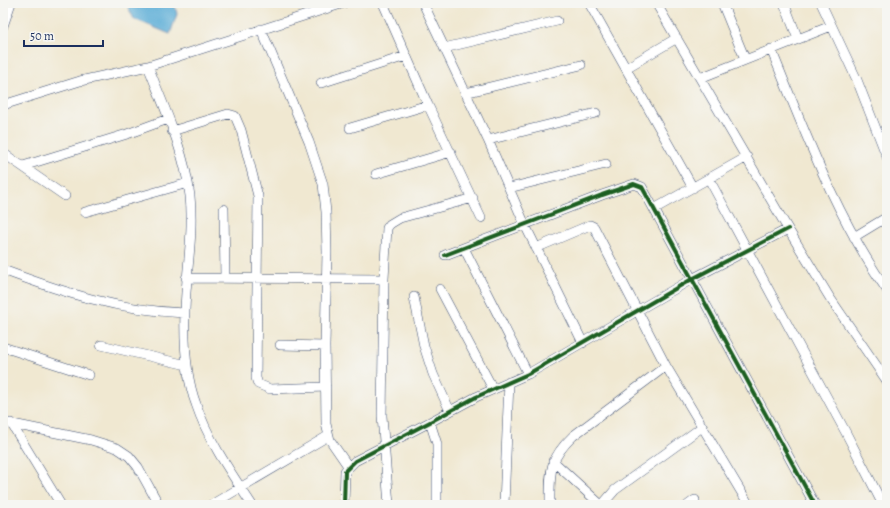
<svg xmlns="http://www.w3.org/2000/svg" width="890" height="508" font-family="Alegreya,serif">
	<rect width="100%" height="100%" fill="#f6f6f2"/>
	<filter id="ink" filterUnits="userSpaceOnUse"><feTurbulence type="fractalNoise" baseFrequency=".025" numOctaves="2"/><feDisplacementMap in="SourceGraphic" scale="8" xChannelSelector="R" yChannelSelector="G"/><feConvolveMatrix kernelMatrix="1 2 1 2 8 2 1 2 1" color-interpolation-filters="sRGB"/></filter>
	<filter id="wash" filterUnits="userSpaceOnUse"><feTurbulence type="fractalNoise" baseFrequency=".012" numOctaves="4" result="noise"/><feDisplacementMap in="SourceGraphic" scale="16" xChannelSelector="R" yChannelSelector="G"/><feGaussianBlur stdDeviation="0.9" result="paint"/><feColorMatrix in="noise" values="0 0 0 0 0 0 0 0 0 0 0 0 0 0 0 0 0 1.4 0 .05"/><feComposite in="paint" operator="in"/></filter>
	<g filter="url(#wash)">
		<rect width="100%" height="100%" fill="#f0e8d1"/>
		<path fill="#5cadd7" stroke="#3c6e9a" d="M 126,3 L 174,3 L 177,14 L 170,34 L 134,19 Z"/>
	</g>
	<g filter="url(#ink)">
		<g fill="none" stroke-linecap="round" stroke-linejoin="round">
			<defs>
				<path id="street" d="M 383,3 L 428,105 L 481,218
					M 423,3 L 488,140 L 525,225 L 583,343
					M 589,3 L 693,188
					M 656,3 L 788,229 L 830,298 L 887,381
					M 722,3 L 745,59
					M 784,3 L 798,39
					M 821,3 L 857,80 L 887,157
					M 3,26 L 11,3
					M 261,29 L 309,142 L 323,184 L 326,212 L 327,252 L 325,346 L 326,424 L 330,440 L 348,466
					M 444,48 L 557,21
					M 771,49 C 805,132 836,217 887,290
					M 148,66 C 164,107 185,152 190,196 C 194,234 186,273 185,311 C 184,342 185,375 196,404 C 208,440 231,473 252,505
					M 626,68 L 677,38
					M 700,78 L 831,26
					M 321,83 L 406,56
					M 465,93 L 581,65
					M 3,105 L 80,81 L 148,66 L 344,3
					M 350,128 L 428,105
					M 172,131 L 228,114 L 235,116 L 241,130 L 258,196 L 256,378 L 258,384 L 270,389 L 326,387
					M 488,140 L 596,113
					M 3,153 L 65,196
					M 23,166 L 127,134 L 168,119
					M 376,174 L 451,152
					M 709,179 L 845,431 L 883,505
					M 509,188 L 606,164
					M 224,209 L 225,278
					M 654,209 L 747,157
					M 85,212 L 188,183
					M 854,237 L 887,217
					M 464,248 L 528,374
					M 536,248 L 590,225 L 594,227 L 666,366 L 749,505
					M 445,255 L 602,195 L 634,184 L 642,187 L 815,505
					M 3,270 C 65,293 117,310 184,313
					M 186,278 L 384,279
					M 440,289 L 493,389
					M 414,297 L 424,346 L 433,374 L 450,411
					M 101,345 L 187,365
					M 280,345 L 325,346
					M 3,347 L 89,375
					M 3,422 L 91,440 L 117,448 L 129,456 L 138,467 L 159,505
					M 430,422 L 437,444 L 437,505
					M 11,423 L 61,505
					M 553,461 L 601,505
					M 211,505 L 328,436
					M 344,505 L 345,471 L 355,461 L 430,422 L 476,397 L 528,374 L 692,279 L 788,229
					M 389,505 L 382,416 L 384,279 L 387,228 L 390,224 L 400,218 L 473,198
					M 504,505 L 509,382
					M 550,505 C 550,472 548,460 573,436 L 666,366
					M 602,505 L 615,490 L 702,427
					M 688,505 L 695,500"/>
			</defs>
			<use href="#street" stroke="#3b4b6f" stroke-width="10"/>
			<use href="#street" stroke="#fff" stroke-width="9"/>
			<defs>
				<path id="cycleway" d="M 445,255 L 602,195 L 634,184 L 642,187 L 815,505
					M 344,505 L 345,471 L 355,461 L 430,422 L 476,397 L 528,374 L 692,279 L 788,229"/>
			</defs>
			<use href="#cycleway" stroke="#f6f6f2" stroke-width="6"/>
			<use href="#cycleway" stroke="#1b5e20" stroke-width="4"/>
		</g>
	</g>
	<rect width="890" height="508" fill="none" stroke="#f6f6f2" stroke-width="16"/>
	<path d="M24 40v6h79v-6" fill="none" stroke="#1b2f5e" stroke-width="2"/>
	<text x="30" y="40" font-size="12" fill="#1b2f5e" stroke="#f6f6f2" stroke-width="3" paint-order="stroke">50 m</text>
</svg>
